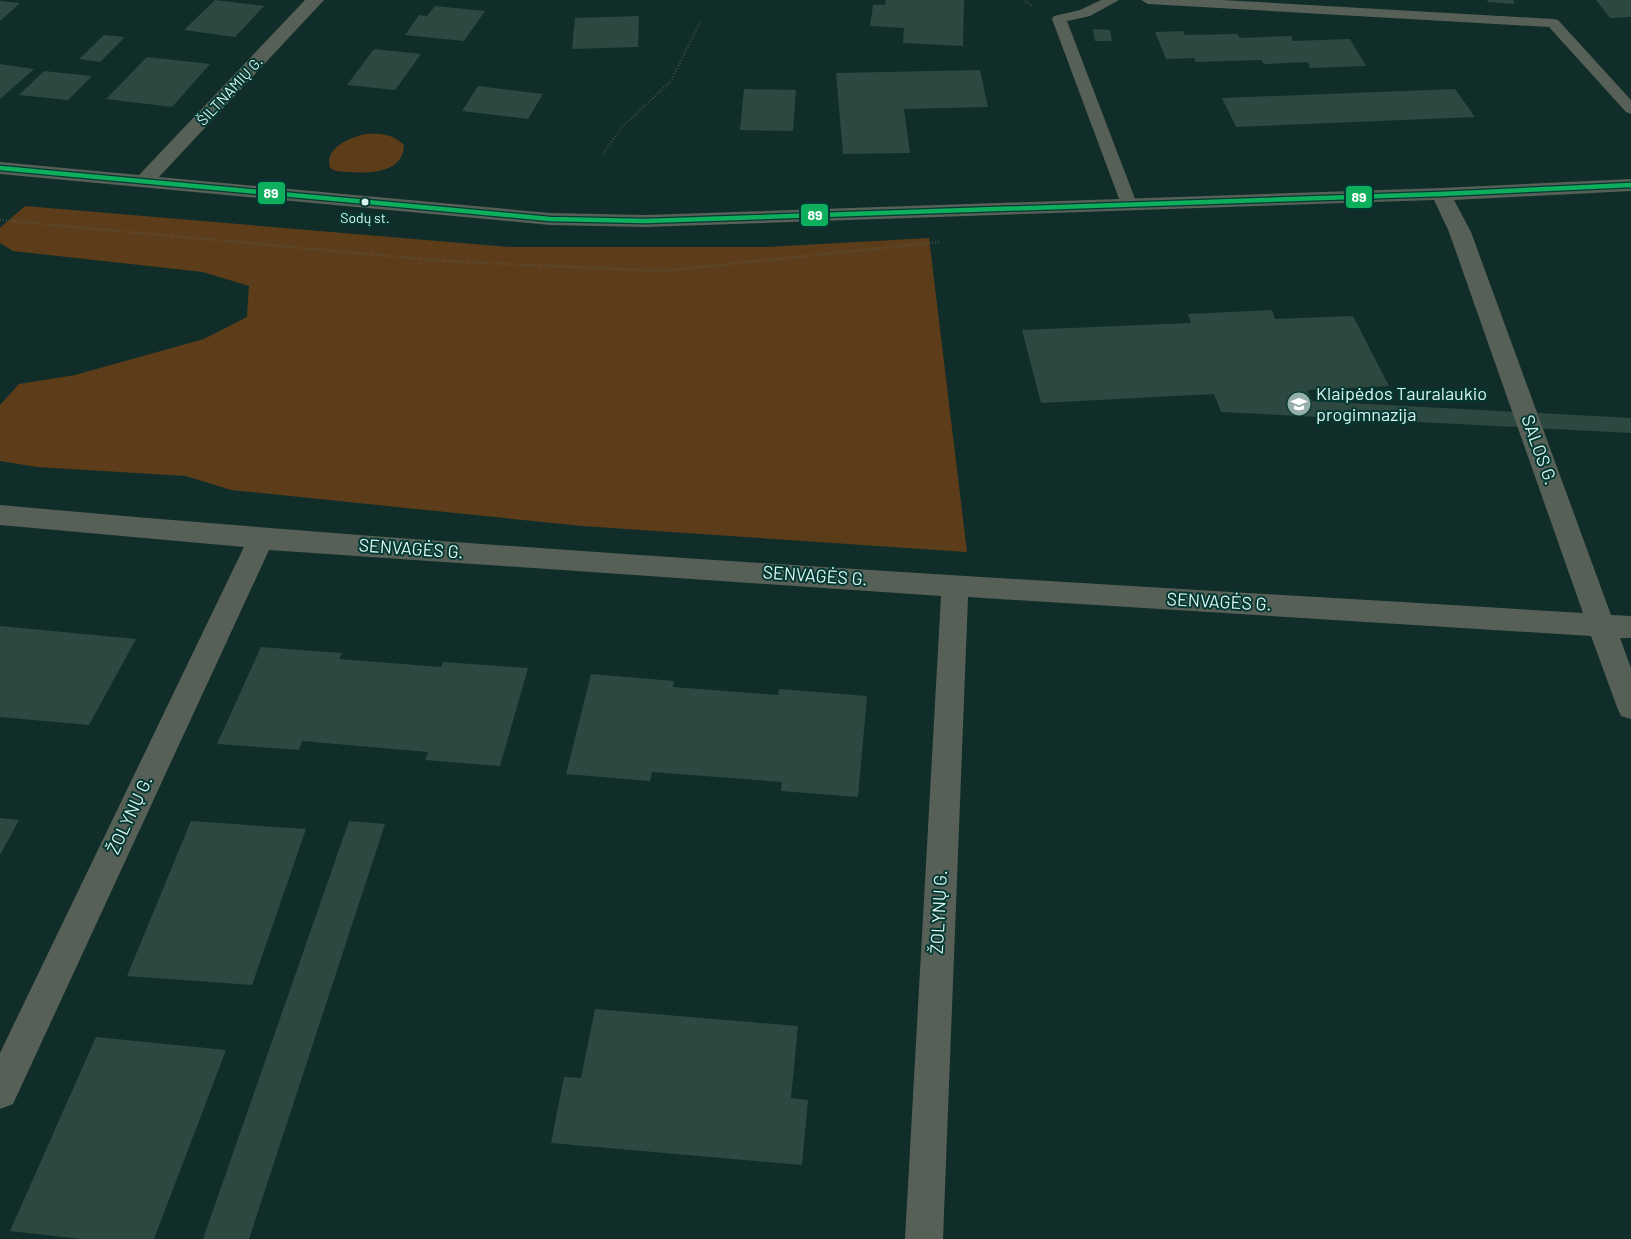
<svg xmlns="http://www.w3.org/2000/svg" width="1631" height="1239" font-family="Barlow,sans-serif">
	<rect width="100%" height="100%" fill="#102d2a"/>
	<path fill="#5d3d19" d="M 365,134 C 381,133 393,134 404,145 C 403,178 358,173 336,171 L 330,168 C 324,148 349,138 365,134 Z
		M 25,206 L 509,247 L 767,247 L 929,238 L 967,552 L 582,526 L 231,490 L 186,476 L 37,467 L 0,461 L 0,405 L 19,384 L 75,375 L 204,339 L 247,317 L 249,286 L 203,272 L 13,251 L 0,243 L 0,228 Z"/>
	<path fill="#2d4841" d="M 215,0 L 264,6 L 235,37 L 184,30 Z
		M 886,0 L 964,0 L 963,46 L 903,43 L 904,28 L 870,26 L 873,5 L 885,5 Z
		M 1487,0 L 1513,0 L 1515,4 L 1488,2 Z
		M 1596,0 L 1631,0 L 1631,17 L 1610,18 Z
		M 0,1 L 20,3 L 0,21 Z
		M 435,6 L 485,11 L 464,41 L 405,35 L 419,15 L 427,16 Z
		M 639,16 L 638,47 L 572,49 L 575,18 Z
		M 1093,29 L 1110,30 L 1112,41 L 1095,41 Z
		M 1183,31 L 1185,35 L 1237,34 L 1240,38 L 1291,36 L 1293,41 L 1350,39 L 1366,66 L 1310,68 L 1308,62 L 1264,64 L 1261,60 L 1196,62 L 1194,58 L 1166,59 L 1155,32 Z
		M 104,35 L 125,37 L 100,62 L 79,59 Z
		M 374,49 L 421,54 L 395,90 L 347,85 Z
		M 147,57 L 210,64 L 172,107 L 106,99 Z
		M 0,64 L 34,69 L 0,99 Z
		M 980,70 L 988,107 L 904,109 L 910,153 L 843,154 L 836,73 Z
		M 44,71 L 92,76 L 68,100 L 19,95 Z
		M 478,86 L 543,94 L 528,119 L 462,111 Z
		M 744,89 L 796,90 L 793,131 L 740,130 Z
		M 1455,89 L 1475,117 L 1236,127 L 1222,98 Z
		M 1272,310 L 1275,319 L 1353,316 L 1389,386 L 1307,390 L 1312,401 L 1631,418 L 1631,433 L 1221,412 L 1214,394 L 1041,403 L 1022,330 L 1191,323 L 1188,314 Z
		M 0,626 L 136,639 L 89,725 L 0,717 Z
		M 261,647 L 342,653 L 339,659 L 441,667 L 443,662 L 528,668 L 500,766 L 425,760 L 428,752 L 302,741 L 299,750 L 217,744 Z
		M 591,674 L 674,681 L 673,687 L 778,695 L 779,689 L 867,696 L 858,797 L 781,791 L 782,782 L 652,772 L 650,781 L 566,774 Z
		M 0,818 L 19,820 L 0,855 Z
		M 191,821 L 306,829 L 252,985 L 127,976 Z
		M 349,821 L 385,824 L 249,1239 L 203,1239 Z
		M 595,1009 L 798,1026 L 791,1098 L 808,1100 L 802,1165 L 551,1143 L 564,1077 L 581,1078 Z
		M 96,1037 L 226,1050 L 154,1239 L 82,1239 L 10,1231 Z"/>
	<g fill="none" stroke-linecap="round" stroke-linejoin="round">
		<path stroke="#59655e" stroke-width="2.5" stroke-dasharray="0.5 2.5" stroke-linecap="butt" d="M 1024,0 L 1033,7
			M 603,154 L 621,128 L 671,81 L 700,22
			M 0,220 L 443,261 L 662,271 L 941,242"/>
		<path fill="#576056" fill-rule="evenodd" d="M 1101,0 L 1119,0 L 1090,16 L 1067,21 L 1137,204 L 1135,208 L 1123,208 L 1121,204 L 1052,19 L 1054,16 L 1080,10 Z
			M 1141,0 L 1222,0 L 1553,19 L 1558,20 L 1631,100 L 1631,114 L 1626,112 L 1549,27 L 1148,4 Z"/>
		<path fill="#576056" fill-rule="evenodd" d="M 305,0 L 324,0 L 159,177 L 550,213 L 646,215 L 1441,188 L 1631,179 L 1631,191 L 1454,200 L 1471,232 L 1611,615 L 1631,616 L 1631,638 L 1620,638 L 1631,668 L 1631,719 L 1621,716 L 1617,707 L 1591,636 L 968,597 L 943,1239 L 905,1239 L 941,596 L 269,550 L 13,1104 L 0,1109 L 0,1053 L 244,547 L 0,525 L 0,505 C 527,553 1055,581 1583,613 L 1449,232 L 1434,200 L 646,227 L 550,225 L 0,174 L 0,162 L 139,175 Z"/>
		<defs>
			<path id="bus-1" d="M 0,168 L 550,219 L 646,221 L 1441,194 L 1631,185"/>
		</defs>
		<use href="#bus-1" stroke="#043933" stroke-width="7"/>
		<use href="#bus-1" stroke="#0daf5c" stroke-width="4.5"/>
	</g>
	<defs>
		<symbol id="school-disc" viewBox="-11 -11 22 22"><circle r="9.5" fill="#94aeaa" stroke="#043933"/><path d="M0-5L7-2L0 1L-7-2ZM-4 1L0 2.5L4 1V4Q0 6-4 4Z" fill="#fff"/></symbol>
	</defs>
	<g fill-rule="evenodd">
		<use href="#school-disc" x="1285" y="390" width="28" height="28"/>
	</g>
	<circle fill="#dbf4ef" stroke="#043933" stroke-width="2" cx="365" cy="202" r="4.5"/>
	<g text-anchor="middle" stroke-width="4" stroke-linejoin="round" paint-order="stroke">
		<g font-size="14" fill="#dbf4ef" stroke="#043933">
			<text x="365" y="223">Sodų st.</text>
		</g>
		<g font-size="15" fill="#dbf4ef" stroke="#043933">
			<text transform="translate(230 91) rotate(-47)" y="5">ŠILTNAMIŲ G.</text>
		</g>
		<g font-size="18" fill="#dbf4ef" stroke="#043933" text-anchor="start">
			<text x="1316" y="400">Klaipėdos Tauralaukio<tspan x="1316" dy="21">progimnazija</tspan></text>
		</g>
		<g font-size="18" fill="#dbf4ef" stroke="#043933">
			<text transform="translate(1539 450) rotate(70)" y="6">SALOS G.</text>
			<text transform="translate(411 549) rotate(4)" y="6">SENVAGĖS G.</text>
			<text transform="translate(815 576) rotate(4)" y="6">SENVAGĖS G.</text>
			<text transform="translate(1219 602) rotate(3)" y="6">SENVAGĖS G.</text>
			<text transform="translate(130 815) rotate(-65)" y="6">ŽOLYNŲ G.</text>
			<text transform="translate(939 912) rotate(-87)" y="6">ŽOLYNŲ G.</text>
		</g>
	</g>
	<g stroke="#043933" stroke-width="2">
		<rect x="257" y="181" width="29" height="24" rx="5" fill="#0daf5c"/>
		<rect x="1345" y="185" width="28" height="24" rx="5" fill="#0daf5c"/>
		<rect x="800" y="203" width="29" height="24" rx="5" fill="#0daf5c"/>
	</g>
	<g font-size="14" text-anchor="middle" font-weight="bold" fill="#fff">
		<text x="271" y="198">89</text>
		<text x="1359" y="202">89</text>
		<text x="815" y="220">89</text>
	</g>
</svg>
